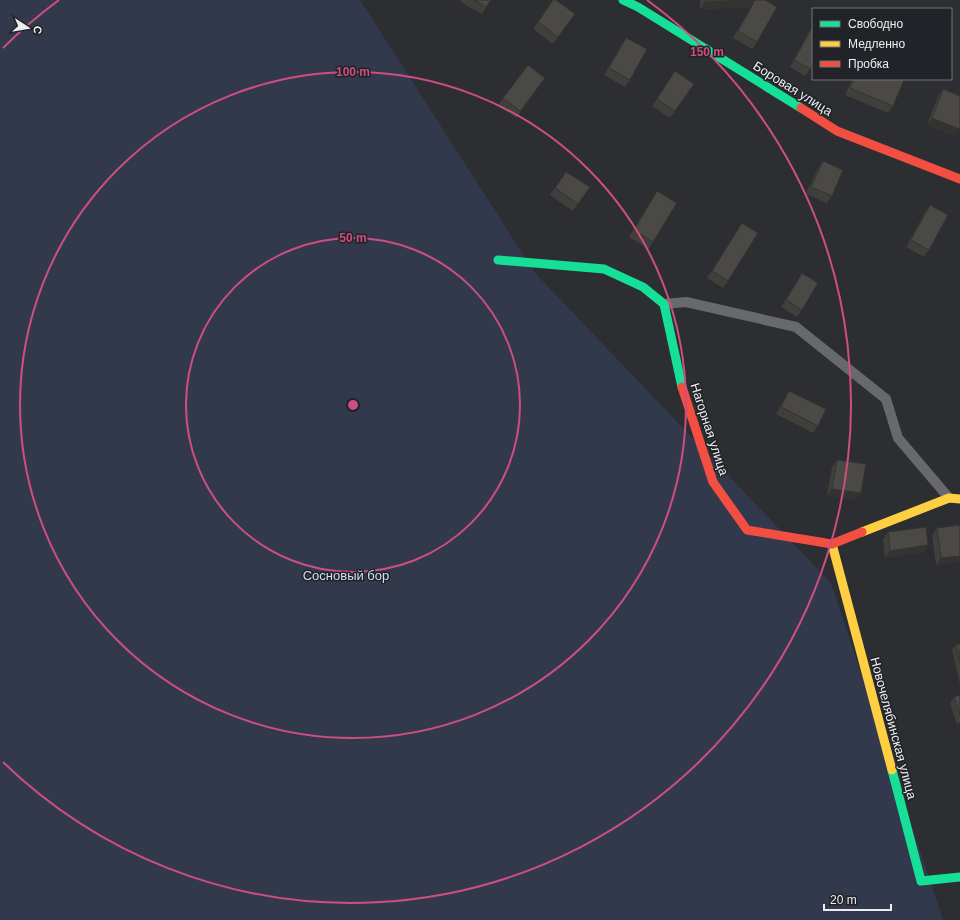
<svg xmlns="http://www.w3.org/2000/svg" width="960" height="920" font-family="Helvetica,sans-serif">
	<rect width="100%" height="100%" fill="#2d2e31"/>
	<path fill="#33394c" d="M 0,0 L 360,0 L 535,273 L 831,583 L 943,920 L 0,920 Z"/>
	<g fill="none" stroke-linecap="round" stroke-linejoin="round">
		<path stroke="#68696b" stroke-width="10" d="M 664,304 L 686,302 L 796,327 L 886,399 L 898,438 L 949,498"/>
		<path stroke="#16e098" stroke-width="9" d="M 623,0 L 638,7 L 801,108
			M 498,260 L 604,269 L 643,287 L 664,304 L 682,387
			M 892,770 L 921,881 L 960,877"/>
		<path stroke="#ffcf43" stroke-width="9" d="M 862,532 L 949,498 L 960,499
			M 832,544 L 892,770"/>
		<path stroke="#f24e42" stroke-width="9" d="M 801,108 L 837,131 L 960,179
			M 682,387 L 713,482 L 747,530 L 832,544 L 862,532"/>
	</g>
	<path fill="#403f3c" d="M 461,0 L 491,0 L 482,14 L 460,2 Z
		M 553,0 L 575,14 L 553,44 L 533,29 Z
		M 700,0 L 765,0 L 757,42 L 752,49 L 733,38 L 751,7 L 700,9 Z
		M 813,26 L 810,69 L 805,76 L 790,67 L 808,33 Z
		M 626,38 L 630,80 L 625,87 L 604,75 L 621,45 Z
		M 675,71 L 694,84 L 670,118 L 652,106 Z
		M 545,78 L 516,118 L 498,105 L 503,98 Z
		M 852,79 L 902,79 L 893,106 L 888,113 L 845,95 Z
		M 943,89 L 959,129 L 954,136 L 927,125 L 938,96 Z
		M 823,161 L 832,196 L 827,203 L 806,194 L 818,168 Z
		M 566,172 L 590,187 L 573,211 L 550,195 Z
		M 657,191 L 653,242 L 649,249 L 629,237 Z
		M 930,205 L 929,250 L 924,257 L 906,247 L 925,212 Z
		M 742,223 L 728,281 L 723,288 L 707,278 Z
		M 802,273 L 802,310 L 797,317 L 781,307 Z
		M 789,391 L 818,426 L 813,433 L 776,414 L 785,398 Z
		M 837,460 L 856,500 L 827,496 L 832,467 Z
		M 937,528 L 960,562 L 936,565 L 932,535 Z
		M 888,532 L 924,552 L 885,558 L 883,539 Z
		M 960,644 L 960,684 L 952,650 L 956,645 Z
		M 960,695 L 960,723 L 957,724 L 950,703 L 954,697 Z"/>
	<path fill="#343331" d="M 425,0 L 435,0 L 434,1 Z
		M 755,0 L 751,7 L 700,9 L 705,2 Z
		M 932,118 L 959,129 L 954,136 L 927,125 Z
		M 832,489 L 861,493 L 856,500 L 827,496 Z
		M 928,545 L 924,552 L 885,558 L 890,551 Z
		M 960,556 L 960,562 L 936,565 L 941,558 Z"/>
	<path fill="#4b4946" stroke="#343331" d="M 474,0 L 491,0 L 486,7 Z
		M 553,0 L 556,0 L 575,14 L 558,37 L 538,22 Z
		M 705,0 L 748,0 L 705,2 Z
		M 755,0 L 765,0 L 777,7 L 757,42 L 738,31 Z
		M 813,26 L 813,63 L 810,69 L 794,60 Z
		M 626,38 L 647,49 L 630,80 L 609,68 Z
		M 528,65 L 545,78 L 520,111 L 503,98 Z
		M 675,71 L 694,84 L 675,111 L 657,99 Z
		M 854,79 L 902,79 L 904,80 L 893,106 L 850,88 Z
		M 943,89 L 960,96 L 960,127 L 959,129 L 932,118 Z
		M 823,161 L 843,170 L 832,196 L 811,187 Z
		M 566,172 L 590,187 L 578,204 L 555,188 Z
		M 657,191 L 677,203 L 653,242 L 634,230 Z
		M 930,205 L 948,215 L 929,250 L 911,240 Z
		M 742,223 L 758,233 L 728,281 L 712,271 Z
		M 802,273 L 818,283 L 802,310 L 786,300 Z
		M 789,391 L 826,409 L 818,426 L 781,407 Z
		M 837,460 L 866,464 L 861,493 L 832,489 Z
		M 960,525 L 960,556 L 941,558 L 937,528 Z
		M 926,527 L 928,545 L 890,551 L 888,532 Z
		M 960,644 L 960,662 L 956,645 Z
		M 960,695 L 960,715 L 954,697 Z"/>
	<g fill="none" stroke="#cd4e80" stroke-width="2">
		<circle cx="353" cy="405" r="167"/>
		<circle cx="353" cy="405" r="333"/>
		<path d="M3 48A500 500 0 0 1 59 0M647 0A500 500 0 1 1 3 762"/>
	</g>
	<g text-anchor="middle" stroke-width="3" stroke-linejoin="round" paint-order="stroke">
		<g font-size="13" fill="#edeef1" stroke="#222328">
			<text transform="translate(793 88) rotate(32)" y="5">Боровая улица</text>
			<text transform="translate(710 429) rotate(72)" y="5">Нагорная улица</text>
			<text transform="translate(894 728) rotate(75)" y="5">Новочелябинская улица</text>
		</g>
		<g font-size="13" fill="#d4defb" stroke="#222328">
			<text x="346" y="580">Сосновый бор</text>
		</g>
	</g>
	<circle cx="353" cy="405" r="6" fill="#cd4e80" stroke="#222328" stroke-width="2"/>
	<g font-size="12" text-anchor="middle" font-weight="bold" fill="#cd4e80" stroke="#222328" stroke-width="3" stroke-linejoin="round" paint-order="stroke">
		<text x="707" y="56">150 m</text>
		<text x="353" y="76">100 m</text>
		<text x="353" y="242">50 m</text>
	</g>
	<rect x="812" y="8" width="140" height="72" fill="#222328" stroke="#737478"/>
	<rect x="820" y="21" width="20" height="6" fill="#16e098" stroke="#737478"/>
	<text x="848" y="28" font-size="12" fill="#edeef1">Свободно</text>
	<rect x="820" y="41" width="20" height="6" fill="#ffcf43" stroke="#737478"/>
	<text x="848" y="48" font-size="12" fill="#edeef1">Медленно</text>
	<rect x="820" y="61" width="20" height="6" fill="#f24e42" stroke="#737478"/>
	<text x="848" y="68" font-size="12" fill="#edeef1">Пробка</text>
	<g transform="translate(28 28) rotate(102)" stroke="#222328" stroke-width="3" paint-order="stroke">
	<path d="M0-3L7 15L0 10L-7 15Z" fill="#edeef1"/>
	<text y="-6" font-size="11" font-weight="bold" text-anchor="middle" fill="#edeef1">С</text>
	</g>
	<path d="M824 904v6h67v-6" fill="none" stroke="#edeef1" stroke-width="2"/>
	<text x="830" y="904" font-size="12" fill="#edeef1" stroke="#222328" stroke-width="3" paint-order="stroke">20 m</text>
</svg>
